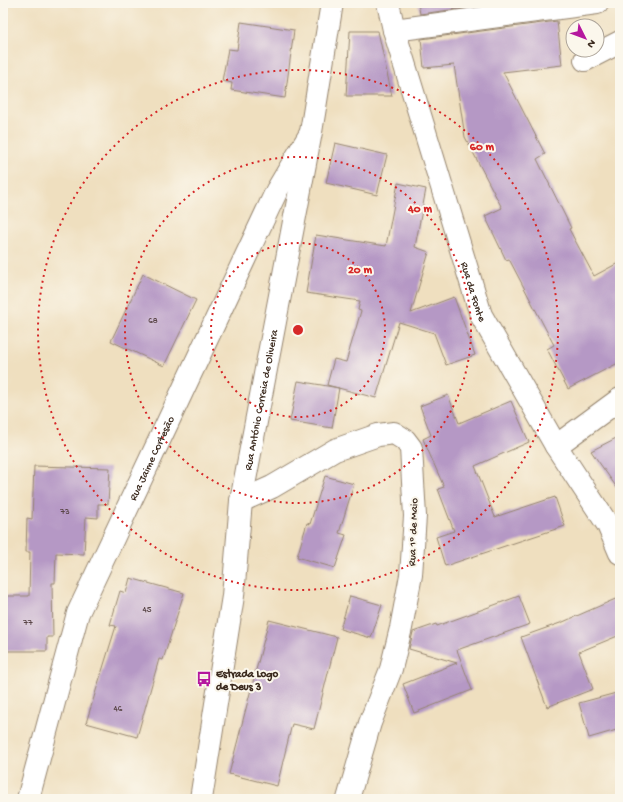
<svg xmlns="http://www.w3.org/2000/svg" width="623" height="802" font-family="'Gochi Hand',sans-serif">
	<rect width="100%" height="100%" fill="#fbf7ec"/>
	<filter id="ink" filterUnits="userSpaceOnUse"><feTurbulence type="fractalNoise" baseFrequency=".025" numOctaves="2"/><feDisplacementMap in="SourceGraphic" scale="8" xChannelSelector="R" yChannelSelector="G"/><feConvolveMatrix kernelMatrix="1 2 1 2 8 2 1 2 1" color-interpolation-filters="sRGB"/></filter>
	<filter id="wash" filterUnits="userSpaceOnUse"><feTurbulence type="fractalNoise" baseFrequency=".012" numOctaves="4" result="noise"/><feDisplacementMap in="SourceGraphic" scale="16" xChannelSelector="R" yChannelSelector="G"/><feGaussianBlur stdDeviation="0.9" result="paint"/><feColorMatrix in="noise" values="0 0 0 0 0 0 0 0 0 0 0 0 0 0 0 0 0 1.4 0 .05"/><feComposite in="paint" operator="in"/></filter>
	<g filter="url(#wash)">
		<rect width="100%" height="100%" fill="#efdfbf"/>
		<g id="blocks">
			<path fill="#b598c5" d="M 418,3 L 481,3 L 481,6 L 420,14 Z
				M 557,21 L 562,65 L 503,72 L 545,154 L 537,159 L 571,228 L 569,229 L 594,276 L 620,262 L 620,362 L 568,389 L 547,349 L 554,345 L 509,259 L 506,260 L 485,216 L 502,208 L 465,137 L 454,65 L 424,68 L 421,39 Z
				M 241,22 L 294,30 L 285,98 L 231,90 L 232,83 L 222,81 L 228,49 L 237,50 Z
				M 350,31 L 378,31 L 392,96 L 346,96 Z
				M 335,143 L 387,155 L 377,195 L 326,183 Z
				M 398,183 L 426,189 L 415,247 L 429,252 L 411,313 L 454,297 L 475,355 L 446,365 L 434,333 L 399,322 L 376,398 L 327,385 L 334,359 L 346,362 L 361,311 L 358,310 L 360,301 L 306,293 L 316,235 L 386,246 Z
				M 143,274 L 196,300 L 164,366 L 111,341 Z
				M 298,381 L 339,388 L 332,428 L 290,421 Z
				M 448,395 L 459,423 L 511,401 L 529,442 L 475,466 L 495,517 L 555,497 L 565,526 L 445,566 L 436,537 L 454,531 L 438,489 L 444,487 L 423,439 L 431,435 L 420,406 Z
				M 620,436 L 620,492 L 591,451 Z
				M 34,466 L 110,468 L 108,504 L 98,504 L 98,518 L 86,517 L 84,554 L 56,553 L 55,583 L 52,583 L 53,637 L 47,637 L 47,651 L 3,651 L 3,596 L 29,596 L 30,552 L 26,552 L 27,518 L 32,519 Z
				M 325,476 L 354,484 L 339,533 L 346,535 L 335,568 L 297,557 L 307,523 L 310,524 Z
				M 130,578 L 184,593 L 163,660 L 159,659 L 137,737 L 86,723 L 116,626 L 110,625 L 120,591 L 126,593 Z
				M 350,596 L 382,605 L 371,638 L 340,629 Z
				M 519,596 L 530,624 L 457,650 L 472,690 L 414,713 L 403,684 L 457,663 L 409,649 L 413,632 L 436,624 L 437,626 Z
				M 620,597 L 620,635 L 579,652 L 593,689 L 547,707 L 521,637 L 563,622 Z
				M 269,620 L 337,637 L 314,729 L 292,724 L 277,786 L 229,774 Z
				M 620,692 L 620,729 L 589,738 L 579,703 Z"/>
		</g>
	</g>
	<g filter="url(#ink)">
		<use href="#blocks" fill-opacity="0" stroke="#95846e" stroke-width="1"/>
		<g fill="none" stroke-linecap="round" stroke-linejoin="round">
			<defs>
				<g id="minor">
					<path id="s1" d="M 388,3 L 394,30 L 481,315 L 556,446 L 608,525 L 620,553"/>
					<path d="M 394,30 L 597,3"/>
					<path d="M 585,60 L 620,42"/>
					<path d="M 556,446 L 620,399"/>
					<path d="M 241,501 L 272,487 L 335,450 L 378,435 L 394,433 L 405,440 L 411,448 L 415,516 L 411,575 L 401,628 L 391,669 L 370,723 L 348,799"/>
					<path id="s2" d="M 28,799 L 78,613 L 277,190 L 309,136"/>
				</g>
				<g id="tertiary">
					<path id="s3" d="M 201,799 L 233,596 L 241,501 L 311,132 L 332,3"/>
				</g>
			</defs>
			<use href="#minor" stroke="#95846e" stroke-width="24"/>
			<use href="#tertiary" stroke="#95846e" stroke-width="24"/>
			<use href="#minor" stroke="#fff" stroke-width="22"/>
			<use href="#tertiary" stroke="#fff" stroke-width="22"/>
		</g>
	</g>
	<g fill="none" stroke="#d62828" stroke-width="2" stroke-dasharray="2 4">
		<circle cx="298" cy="330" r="87"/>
		<circle cx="298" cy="330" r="173"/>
		<circle cx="298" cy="330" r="260"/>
	</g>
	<defs>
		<symbol id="bus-bare" viewBox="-9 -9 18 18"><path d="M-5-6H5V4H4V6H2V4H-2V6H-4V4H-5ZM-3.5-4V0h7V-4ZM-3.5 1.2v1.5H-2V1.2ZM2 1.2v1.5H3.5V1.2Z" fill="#b5179e" stroke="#fbf7ec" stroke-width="2.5" paint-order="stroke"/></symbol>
	</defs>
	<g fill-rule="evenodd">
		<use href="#bus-bare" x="193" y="668" width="22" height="22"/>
	</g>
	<g text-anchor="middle" stroke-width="4" stroke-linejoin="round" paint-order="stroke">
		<g font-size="9" fill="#5a4648">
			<text x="153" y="323">68</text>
			<text x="65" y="514">73</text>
			<text x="147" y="612">45</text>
			<text x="28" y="625">77</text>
			<text x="118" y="711">46</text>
		</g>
		<g font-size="11" fill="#3b2a1e" stroke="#fbf7ec">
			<text dy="4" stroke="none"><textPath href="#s1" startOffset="301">Rua da Fonte</textPath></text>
			<text dy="4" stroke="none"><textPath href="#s3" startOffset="404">Rua António Correia de Oliveira</textPath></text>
			<text dy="4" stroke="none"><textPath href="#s2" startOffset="364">Rua Jaime Cortesão</textPath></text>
			<text transform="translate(412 532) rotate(-88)" y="4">Rua 1º de Maio</text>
		</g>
		<g font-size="11" font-weight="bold" fill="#3b2a1e" stroke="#fbf7ec" text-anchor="start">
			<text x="216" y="677">Estrada Logo<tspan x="216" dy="13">de Deus 3</tspan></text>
		</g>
	</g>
	<circle cx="298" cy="330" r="6" fill="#d62828" stroke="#fbf7ec" stroke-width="2"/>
	<g font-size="12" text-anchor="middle" font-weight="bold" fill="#d62828" stroke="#fbf7ec" stroke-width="4" stroke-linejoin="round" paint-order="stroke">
		<text x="482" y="150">60 m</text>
		<text x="420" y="212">40 m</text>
		<text x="360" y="273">20 m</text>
	</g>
	<rect width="623" height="802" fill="none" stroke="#fbf7ec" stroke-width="16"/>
	<g transform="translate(585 38) rotate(132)"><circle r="19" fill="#fbf7ec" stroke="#aea59a"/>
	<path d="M0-3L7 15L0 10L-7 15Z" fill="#b5179e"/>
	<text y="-6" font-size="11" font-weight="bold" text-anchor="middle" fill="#3b2a1e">N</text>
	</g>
</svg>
